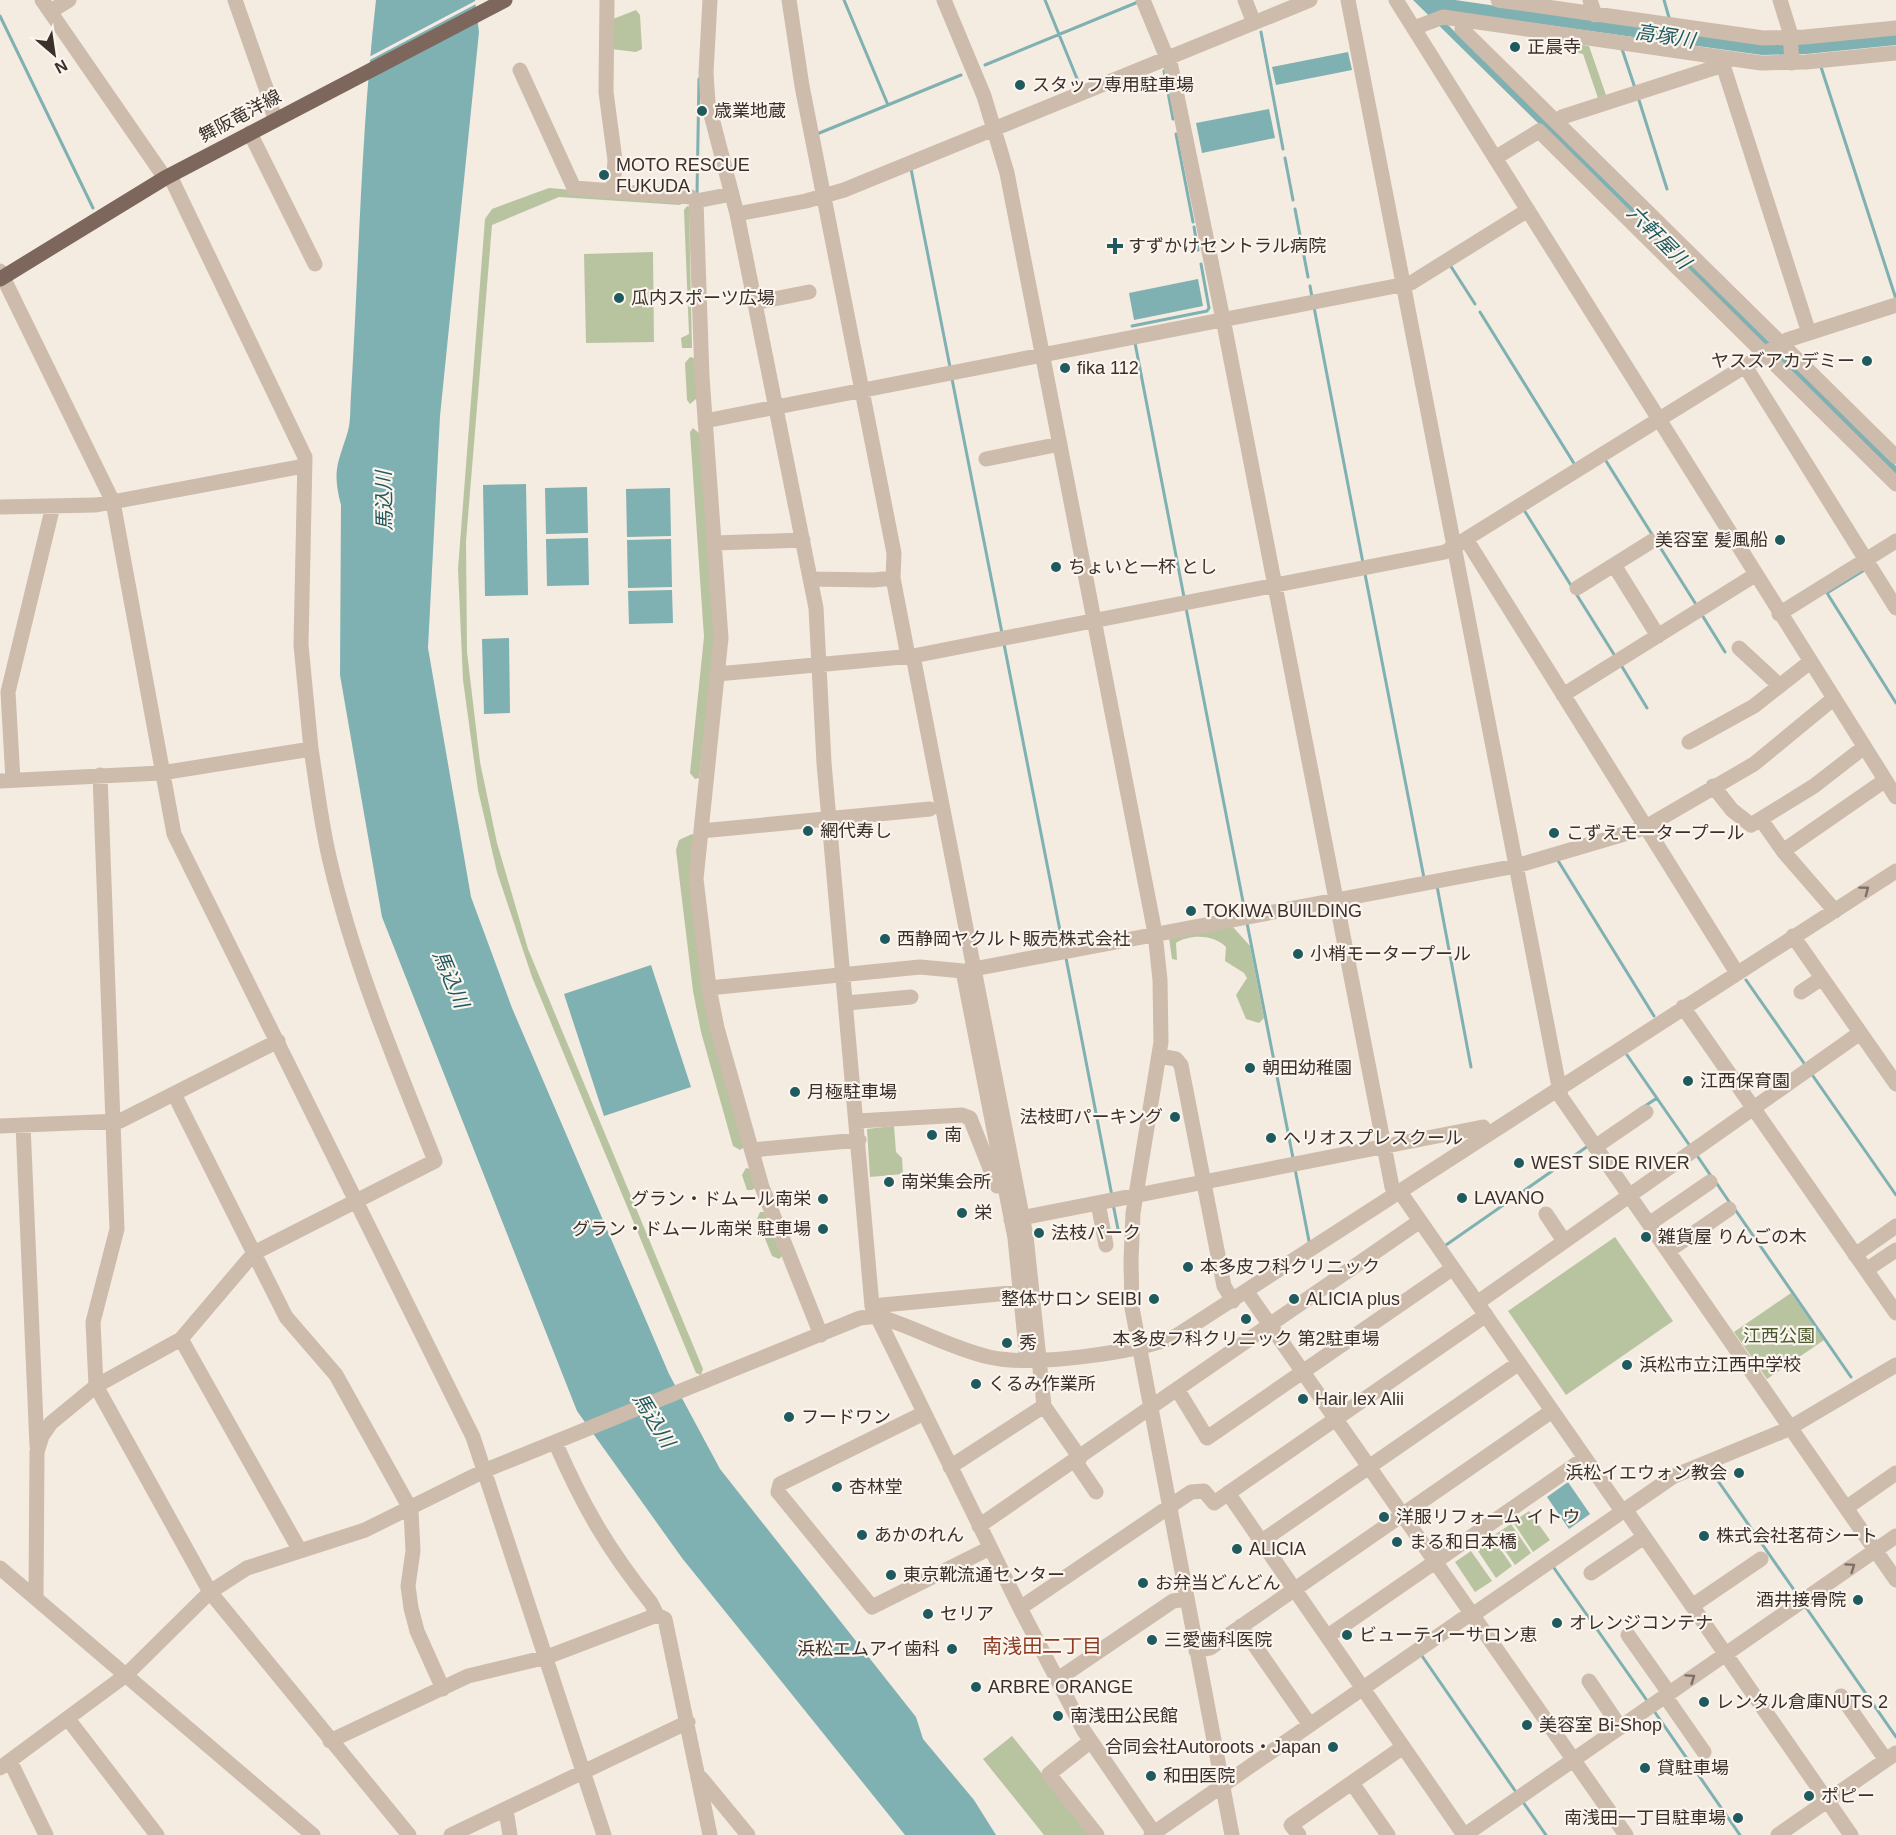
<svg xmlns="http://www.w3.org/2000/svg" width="1896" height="1835" font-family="Arial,'Noto Sans JP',sans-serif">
	<rect width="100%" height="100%" fill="#f4ebe1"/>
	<path fill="#b8c4a0" d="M 636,10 L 640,15 L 642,49 L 636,52 L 611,49 L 613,19 Z
		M 1557,41 L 1589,46 L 1606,95 L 1598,98 L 1583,54 L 1559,49 L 1555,44 Z
		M 549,188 L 681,199 L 684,202 L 680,205 L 559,197 L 492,225 L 466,541 L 467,652 L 480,762 L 497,843 L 528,949 L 703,1369 L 701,1375 L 696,1373 L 532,977 L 497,872 L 478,790 L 463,680 L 458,569 L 485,219 L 492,209 Z
		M 687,206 L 689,207 L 692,348 L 682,348 L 681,338 L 689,334 L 684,210 Z
		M 653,252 L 654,342 L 586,343 L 584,254 Z
		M 690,357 L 694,358 L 697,398 L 690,404 L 687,400 L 685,363 Z
		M 693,428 L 700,434 L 715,638 L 699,778 L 695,779 L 690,773 L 704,637 L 690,432 Z
		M 692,834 L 694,836 L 690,879 L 744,1147 L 740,1150 L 733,1146 L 701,1032 L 693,991 L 676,850 L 679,840 Z
		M 1233,927 L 1250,946 L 1264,1018 L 1259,1023 L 1246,1019 L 1236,995 L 1247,978 L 1244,973 L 1225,961 L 1226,947 C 1214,934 1189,934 1176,943 L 1177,960 L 1172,959 L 1169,938 Z
		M 894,1126 L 896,1152 L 902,1158 L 903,1174 L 870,1177 L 867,1129 Z
		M 746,1168 L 750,1169 L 755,1188 L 752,1190 L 747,1190 L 742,1175 Z
		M 760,1212 L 764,1212 L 782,1256 L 779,1259 L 772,1256 L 757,1219 Z
		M 1615,1237 L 1673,1321 L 1566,1395 L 1508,1311 Z
		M 1791,1293 L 1824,1340 L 1767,1379 L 1734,1332 Z
		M 1529,1511 L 1550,1540 L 1533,1552 L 1513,1522 Z
		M 1511,1524 L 1531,1553 L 1515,1565 L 1494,1535 Z
		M 1492,1537 L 1512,1566 L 1496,1578 L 1476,1548 Z
		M 1471,1551 L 1492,1581 L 1475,1592 L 1455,1562 Z
		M 1012,1736 L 1091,1835 L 1044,1835 L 983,1759 Z"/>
	<path fill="#7fb0b2" d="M 376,0 L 475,0 L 479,32 L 440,416 L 428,648 L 471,897 L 512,1008 L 669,1374 L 720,1469 L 916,1717 L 923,1739 L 974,1800 L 996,1835 L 905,1835 L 682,1558 L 577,1411 L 382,917 L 340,675 L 341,505 C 332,470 338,464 348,431 C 351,420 350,406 351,395 C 359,263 361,131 376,0 Z
		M 1413,0 L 1455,0 L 1762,44 L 1896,34 L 1896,45 L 1806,54 L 1762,55 L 1440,10 L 1447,24 L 1896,466 L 1896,475 Z
		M 1348,52 L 1352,70 L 1276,85 L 1272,67 Z
		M 1269,109 L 1275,138 L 1202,153 L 1196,123 Z
		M 1198,279 L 1203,306 L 1134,320 L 1129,293 Z
		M 526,484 L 528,595 L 485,596 L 483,485 Z
		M 587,487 L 588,533 L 546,534 L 545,488 Z
		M 670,488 L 671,536 L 627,537 L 626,489 Z
		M 588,538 L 589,585 L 547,586 L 546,539 Z
		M 671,539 L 672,587 L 628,588 L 627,540 Z
		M 672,590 L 673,623 L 629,624 L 628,591 Z
		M 509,638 L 510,713 L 484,714 L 482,639 Z
		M 651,965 L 691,1087 L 604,1116 L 564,994 Z
		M 1568,1482 L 1590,1514 L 1569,1529 L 1547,1497 Z"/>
	<path fill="#f4ebe1" d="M 477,0 L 478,3 L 366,62 L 367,58 Z"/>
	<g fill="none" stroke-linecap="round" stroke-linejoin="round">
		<path stroke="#7fb0b2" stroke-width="3" d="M 844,0 L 888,105
			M 1045,0 L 1080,86
			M 1664,0 L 1670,21
			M 0,16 L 93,208
			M 1261,32 L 1283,149
			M 1622,49 L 1635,88
			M 985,65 L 1138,2
			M 1821,67 L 1896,299
			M 1164,71 L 1173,119
			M 1638,97 L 1667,189
			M 817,134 L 961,75
			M 1176,134 L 1193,222
			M 1285,158 L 1293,200
			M 911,169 L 950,367
			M 697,194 L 699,79
			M 1295,209 L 1308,277
			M 1194,227 L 1198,250
			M 1450,265 L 1475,304
			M 1310,286 L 1312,297
			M 1314,307 L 1363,563
			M 1480,312 L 1575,465
			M 1132,326 L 1207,311 L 1209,308 L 1201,264
			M 1135,343 L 1184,597
			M 952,379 L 1002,633
			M 1606,461 L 1653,536
			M 1524,510 L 1572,587
			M 1658,544 L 1697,606
			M 1866,569 L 1827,593 L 1896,703
			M 1365,574 L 1424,878
			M 1575,592 L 1615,656
			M 1186,608 L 1245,912
			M 1702,615 L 1725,652
			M 1004,644 L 1063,946
			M 1621,665 L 1647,708
			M 1557,859 L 1654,1016
			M 1437,886 L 1471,1067
			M 1247,923 L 1293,1158
			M 1066,958 L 1112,1196
			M 1746,980 L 1806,1066
			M 1627,1055 L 1690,1146
			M 1813,1076 L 1896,1195
			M 1645,1106 L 1657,1098
			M 1696,1154 L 1711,1176
			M 1295,1169 L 1309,1241
			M 1715,1181 L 1730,1203
			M 1113,1204 L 1118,1229
			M 1734,1208 L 1851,1377
			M 1446,1245 L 1588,1146
			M 1709,1468 L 1799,1597
			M 1554,1568 L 1648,1702
			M 1805,1606 L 1896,1737
			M 1422,1656 L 1516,1792
			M 1654,1711 L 1740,1835
			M 1523,1802 L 1546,1835"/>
		<path stroke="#cdbbac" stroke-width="15" d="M 42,0 L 165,178
			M 235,0 L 267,91 L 275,120
			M 607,0 L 606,92 L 615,160 L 613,191
			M 710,0 L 706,73 L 708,103 L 737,214 L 816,608 L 824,763 L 872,1306 L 1020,1608 L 1084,1731 L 1154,1833
			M 789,0 L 802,86 L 894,553 L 893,578 L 908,656
			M 944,0 L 984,96 L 1007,173 L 1155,933 L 1160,980 L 1161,1042 L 1133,1213 L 1131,1261 L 1132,1308 L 1232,1835
			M 1143,0 L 1167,58
			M 1245,0 L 1254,23
			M 1348,0 L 1561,1097 L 1896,1580
			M 1396,0 L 1896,797
			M 1498,0 L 1763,38 L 1805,37 L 1896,28
			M 1590,0 L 1595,15
			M 1780,0 L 1790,32 L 1792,63
			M 51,11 L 69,0
			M 1463,20 L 1462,29 L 1896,457
			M 1414,28 L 1443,17 L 1761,63 L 1806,62 L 1896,53
			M 1169,57 L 1225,329 L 1392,1187 L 1397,1194
			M 1723,59 L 1723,65 L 1809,333
			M 520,70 L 574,188 L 691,197 L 696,201 L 732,194
			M 1557,123 L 1562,117 L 1723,65
			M 250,133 L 315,264
			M 1495,158 L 1539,131 L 1896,484
			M 170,176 L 305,457 L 301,645 L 311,749
			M 696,201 L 702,377 L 721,638 L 696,879 L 709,988 L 717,1028 L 762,1187 L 821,1335
			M 737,214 L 806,201 L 844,190 L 1310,0
			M 0,271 L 113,502 L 174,834 L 473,1437 L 604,1835
			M 754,303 L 809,292
			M 1745,366 L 1896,608
			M 705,421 L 1411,283 L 1528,210
			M 986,459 L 1060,444
			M 0,507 L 96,505 L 304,466
			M 1466,539 L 1737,973
			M 715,543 L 803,540
			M 1614,565 L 1658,636
			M 811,579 L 874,580 L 893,578
			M 1577,588 L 1652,541
			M 1779,614 L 1896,541
			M 1739,648 L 1780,686
			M 913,656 L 1026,1236 L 1044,1406
			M 717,674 L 913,656 L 1445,552 L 1787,340 L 1896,305
			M 1563,695 L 1755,575
			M 1689,742 L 1754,706 L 1810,662
			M 100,775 L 117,1229 L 93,1322 L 96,1386 L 210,1592 L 409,1835
			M 13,780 L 8,692 L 53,506
			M 0,781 L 161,773 L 311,749 C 317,786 321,824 330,861 C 354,965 396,1063 435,1161 L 254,1253 L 181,1339 L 96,1386 L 51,1423 L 42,1436 L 37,1452 L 36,1598
			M 1713,786 L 1732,810 L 1751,825 L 1814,786 L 1863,748
			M 1762,821 L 1783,851 L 1835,911
			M 701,831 L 930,809
			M 1783,851 L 1884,781
			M 1793,936 L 1896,1084
			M 963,971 L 1015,1238 L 1027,1360
			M 709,988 L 920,967 L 963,971 L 1516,866 L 1638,830 L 1651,824 L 1754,764 L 1833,699
			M 1801,992 L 1822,978
			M 847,1003 L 911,997
			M 1683,1007 L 1896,1313
			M 1159,1056 L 1176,1059 L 1181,1065 L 1224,1286 L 1233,1301
			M 174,1094 L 286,1317 L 336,1375 L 411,1510 L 413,1551 L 408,1586 L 411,1608 L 417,1631 L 443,1689
			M 858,1121 L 962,1115 L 970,1118 L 997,1186
			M 23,1125 L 37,1446
			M 0,1126 L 120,1121 L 278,1041
			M 1595,1147 L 1646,1112
			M 752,1150 L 859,1140
			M 1400,1192 L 1622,1511
			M 1098,1203 L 1106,1245
			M 1546,1214 L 1564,1241
			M 1011,1220 L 1483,1127 L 1488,1135
			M 1649,1224 L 1710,1182
			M 1668,1251 L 1729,1209
			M 1855,1255 L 1896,1226
			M 1866,1270 L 1896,1250
			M 1247,1292 L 1626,1835
			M 1477,1303 L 1860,1033
			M 872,1306 L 1020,1292
			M 181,1339 L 299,1549
			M 1177,1389 L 1207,1438 L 1453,1268
			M 924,1413 L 780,1484 L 778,1492 L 872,1607 L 990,1548
			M 555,1442 C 583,1506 607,1548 651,1603 L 657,1615 L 665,1619 L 710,1835
			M 1075,1461 L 1096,1492
			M 950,1467 L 1044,1406 L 1080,1458
			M 1228,1493 L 1464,1835
			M 1846,1508 L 1896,1473
			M 1625,1509 L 1851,1835
			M 979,1526 L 1420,1221
			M 1262,1541 L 1519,1363
			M 0,1568 L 313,1835
			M 1591,1573 L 1644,1537
			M 1692,1606 L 1761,1559
			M 1020,1608 L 1191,1492 L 1204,1491 L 1214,1503 L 1486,1315
			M 1471,1616 L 1674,1476 L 1786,1430 L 1896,1365
			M 1241,1626 L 1310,1725
			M 1628,1635 L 1669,1693
			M 1328,1636 L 1585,1458
			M 1196,1651 L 1210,1648 L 1552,1411
			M 1058,1679 L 1173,1601 L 1186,1599
			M 1589,1681 L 1620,1727
			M 1665,1696 L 1704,1752
			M 1841,1696 L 1886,1760
			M 68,1719 L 157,1835
			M 330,1741 L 468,1676 L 547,1657 L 657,1615
			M 1091,1741 L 1049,1774 L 1097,1835
			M 10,1761 L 46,1835
			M 0,1768 L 126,1675 L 210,1592 L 247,1568 L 365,1530 L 486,1470 L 860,1318 L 877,1316 C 915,1327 950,1348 989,1357 C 1032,1367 1135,1353 1176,1336 L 1896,871
			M 701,1778 L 748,1835
			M 1352,1783 L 1388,1835
			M 506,1810 L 510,1835
			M 451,1835 L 688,1722
			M 1151,1835 L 1470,1614
			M 1299,1835 L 1291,1825 L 1403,1747
			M 1465,1835 L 1896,1536
			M 1778,1835 L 1896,1753"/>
		<path stroke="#7d675c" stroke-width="15" d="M 0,279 L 165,178 L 505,0"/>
	</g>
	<defs><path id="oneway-chevron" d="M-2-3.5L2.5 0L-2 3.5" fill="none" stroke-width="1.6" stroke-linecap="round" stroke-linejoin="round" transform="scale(1.5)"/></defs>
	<g stroke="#7d6f65">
		<use href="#oneway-chevron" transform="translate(1865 890) rotate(-37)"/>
		<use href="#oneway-chevron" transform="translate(1851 1567) rotate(-35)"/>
		<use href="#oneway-chevron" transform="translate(1691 1678) rotate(-35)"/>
	</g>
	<g fill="#1f5a5e" stroke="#fbf5ee" stroke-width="2">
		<circle cx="1515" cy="47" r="6"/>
		<circle cx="1020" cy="85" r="6"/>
		<circle cx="702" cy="111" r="6"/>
		<circle cx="604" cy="175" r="6"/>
		<path d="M1112 237h6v6h6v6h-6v6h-6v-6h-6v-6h6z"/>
		<circle cx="619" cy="298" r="6"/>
		<circle cx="1867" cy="361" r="6"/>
		<circle cx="1065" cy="368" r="6"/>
		<circle cx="1780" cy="540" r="6"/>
		<circle cx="1056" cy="567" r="6"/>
		<circle cx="808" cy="831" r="6"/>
		<circle cx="1554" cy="833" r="6"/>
		<circle cx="1191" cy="911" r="6"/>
		<circle cx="885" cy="939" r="6"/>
		<circle cx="1298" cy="954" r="6"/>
		<circle cx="1250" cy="1068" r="6"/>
		<circle cx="1688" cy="1081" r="6"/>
		<circle cx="795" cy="1092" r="6"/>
		<circle cx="1175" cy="1117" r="6"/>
		<circle cx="932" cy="1135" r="6"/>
		<circle cx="1271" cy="1138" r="6"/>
		<circle cx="1519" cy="1163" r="6"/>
		<circle cx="889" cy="1182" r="6"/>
		<circle cx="1462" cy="1198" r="6"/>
		<circle cx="823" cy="1199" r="6"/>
		<circle cx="962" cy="1213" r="6"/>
		<circle cx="823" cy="1229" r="6"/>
		<circle cx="1039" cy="1233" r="6"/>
		<circle cx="1646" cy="1237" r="6"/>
		<circle cx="1188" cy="1267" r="6"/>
		<circle cx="1154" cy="1299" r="6"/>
		<circle cx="1294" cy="1299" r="6"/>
		<circle cx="1246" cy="1319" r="6"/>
		<circle cx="1007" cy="1343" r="6"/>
		<circle cx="1627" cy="1365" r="6"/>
		<circle cx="976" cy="1384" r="6"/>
		<circle cx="1303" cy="1399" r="6"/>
		<circle cx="789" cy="1417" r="6"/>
		<circle cx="1739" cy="1473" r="6"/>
		<circle cx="837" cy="1487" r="6"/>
		<circle cx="1384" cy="1517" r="6"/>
		<circle cx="862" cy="1535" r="6"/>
		<circle cx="1704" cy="1536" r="6"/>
		<circle cx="1397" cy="1542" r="6"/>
		<circle cx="1237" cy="1549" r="6"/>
		<circle cx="891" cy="1575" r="6"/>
		<circle cx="1143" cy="1583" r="6"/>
		<circle cx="1858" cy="1600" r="6"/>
		<circle cx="928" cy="1614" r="6"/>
		<circle cx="1557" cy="1623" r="6"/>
		<circle cx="1347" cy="1635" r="6"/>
		<circle cx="1152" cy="1640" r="6"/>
		<circle cx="952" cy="1649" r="6"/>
		<circle cx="976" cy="1687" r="6"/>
		<circle cx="1704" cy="1702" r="6"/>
		<circle cx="1058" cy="1716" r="6"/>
		<circle cx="1527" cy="1725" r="6"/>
		<circle cx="1333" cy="1747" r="6"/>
		<circle cx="1645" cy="1768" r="6"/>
		<circle cx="1151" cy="1776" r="6"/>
		<circle cx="1809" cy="1796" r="6"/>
		<circle cx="1738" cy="1818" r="6"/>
	</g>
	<g text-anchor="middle" stroke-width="4.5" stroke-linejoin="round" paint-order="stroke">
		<g font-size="18" fill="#3b302b" stroke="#fbf5ee" text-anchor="start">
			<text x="1527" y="53">正晨寺</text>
			<text x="1032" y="91">スタッフ専用駐車場</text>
			<text x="714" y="117">歳業地蔵</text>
			<text x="616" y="171">MOTO RESCUE<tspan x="616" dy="21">FUKUDA</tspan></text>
			<text x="1128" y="252">すずかけセントラル病院</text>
			<text x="631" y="304">瓜内スポーツ広場</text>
			<text x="1855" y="367" text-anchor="end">ヤスズアカデミー</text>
			<text x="1077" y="374">fika 112</text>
			<text x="1768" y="546" text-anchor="end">美容室 髪風船</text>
			<text x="1068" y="573">ちょいと一杯 とし</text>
			<text x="820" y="837">網代寿し</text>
			<text x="1566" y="839">こずえモータープール</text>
			<text x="1203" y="917">TOKIWA BUILDING</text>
			<text x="897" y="945">西静岡ヤクルト販売株式会社</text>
			<text x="1310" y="960">小梢モータープール</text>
			<text x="1262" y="1074">朝田幼稚園</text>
			<text x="1700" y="1087">江西保育園</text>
			<text x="807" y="1098">月極駐車場</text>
			<text x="1163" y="1123" text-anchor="end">法枝町パーキング</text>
			<text x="944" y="1141">南</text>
			<text x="1283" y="1144">ヘリオスプレスクール</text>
			<text x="1531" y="1169">WEST SIDE RIVER</text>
			<text x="901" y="1188">南栄集会所</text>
			<text x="1474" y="1204">LAVANO</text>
			<text x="811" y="1205" text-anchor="end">グラン・ドムール南栄</text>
			<text x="974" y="1219">栄</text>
			<text x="811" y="1235" text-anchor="end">グラン・ドムール南栄 駐車場</text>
			<text x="1051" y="1239">法枝パーク</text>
			<text x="1658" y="1243">雑貨屋 りんごの木</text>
			<text x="1200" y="1273">本多皮フ科クリニック</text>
			<text x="1142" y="1305" text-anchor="end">整体サロン SEIBI</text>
			<text x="1306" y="1305">ALICIA plus</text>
			<text x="1246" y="1345" text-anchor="middle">本多皮フ科クリニック 第2駐車場</text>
			<text x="1019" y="1349">秀</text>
			<text x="1639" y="1371">浜松市立江西中学校</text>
			<text x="988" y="1390">くるみ作業所</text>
			<text x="1315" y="1405">Hair lex Alii</text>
			<text x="801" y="1423">フードワン</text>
			<text x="1727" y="1479" text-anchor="end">浜松イエウォン教会</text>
			<text x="849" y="1493">杏林堂</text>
			<text x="1396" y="1523">洋服リフォーム イトウ</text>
			<text x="874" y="1541">あかのれん</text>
			<text x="1716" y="1542">株式会社茗荷シート</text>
			<text x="1409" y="1548">まる和日本橋</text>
			<text x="1249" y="1555">ALICIA</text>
			<text x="903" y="1581">東京靴流通センター</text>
			<text x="1155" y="1589">お弁当どんどん</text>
			<text x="1846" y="1606" text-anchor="end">酒井接骨院</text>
			<text x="940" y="1620">セリア</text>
			<text x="1569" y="1629">オレンジコンテナ</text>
			<text x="1359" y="1641">ビューティーサロン恵</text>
			<text x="1164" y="1646">三愛歯科医院</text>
			<text x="940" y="1655" text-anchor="end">浜松エムアイ歯科</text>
			<text x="988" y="1693">ARBRE ORANGE</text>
			<text x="1716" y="1708">レンタル倉庫NUTS 2</text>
			<text x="1070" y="1722">南浅田公民館</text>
			<text x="1539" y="1731">美容室 Bi-Shop</text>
			<text x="1321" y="1753" text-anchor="end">合同会社Autoroots・Japan</text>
			<text x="1657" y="1774">貸駐車場</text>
			<text x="1163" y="1782">和田医院</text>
			<text x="1821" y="1802">ポピー</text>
			<text x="1726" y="1824" text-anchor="end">南浅田一丁目駐車場</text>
		</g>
		<g font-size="18" fill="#3b302b" stroke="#fbf5ee">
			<text transform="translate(240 116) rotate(-28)" y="6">舞阪竜洋線</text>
		</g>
		<g font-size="18" fill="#4a5a2e" stroke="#fbf5ee">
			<text x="1779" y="1342">江西公園</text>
		</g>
		<g font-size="20" font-style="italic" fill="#1f5a5e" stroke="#fbf5ee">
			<text transform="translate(1665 36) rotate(9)" y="7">高塚川</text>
			<text transform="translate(1659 237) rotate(45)" y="7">六軒屋川</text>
			<text transform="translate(384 501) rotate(-91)" y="7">馬込川</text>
			<text transform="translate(451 979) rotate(67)" y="7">馬込川</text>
			<text transform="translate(654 1420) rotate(58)" y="7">馬込川</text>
		</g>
		<g font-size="20" fill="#8c3b22" stroke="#fbf5ee">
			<text x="1042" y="1653">南浅田二丁目</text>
		</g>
	</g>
	<g transform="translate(54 54) rotate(151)" stroke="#fbf5ee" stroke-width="4.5" paint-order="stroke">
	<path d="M0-4.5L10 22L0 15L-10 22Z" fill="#3b302b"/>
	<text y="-9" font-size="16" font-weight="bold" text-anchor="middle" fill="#3b302b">N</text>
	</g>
</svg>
